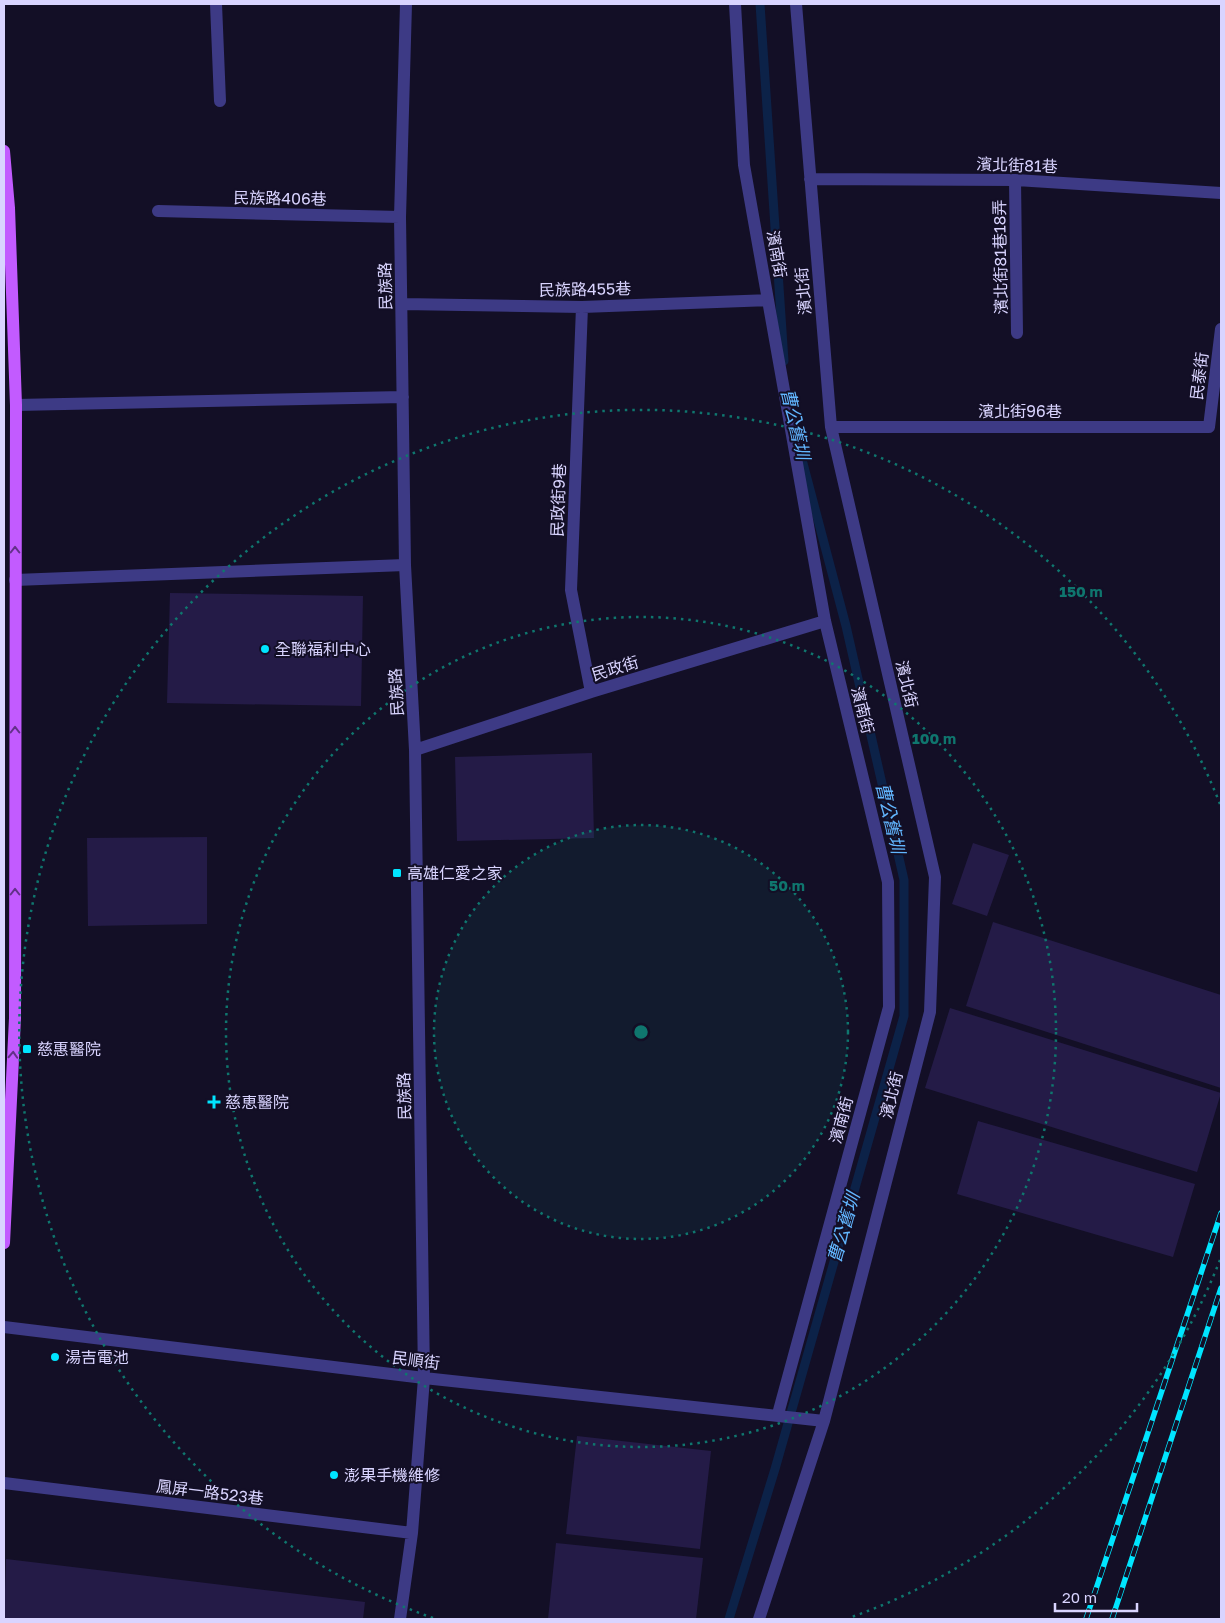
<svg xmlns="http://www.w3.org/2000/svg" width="1225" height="1623" viewBox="0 0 1225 1623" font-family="'Golos Text','Noto Sans TC',sans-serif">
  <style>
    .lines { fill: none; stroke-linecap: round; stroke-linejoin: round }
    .stream { stroke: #0c2248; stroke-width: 9 }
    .building { fill: #241b47 }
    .minor { stroke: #3d3a85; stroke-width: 12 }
    .major { stroke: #c25bff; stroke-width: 12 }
    .rail-casing { stroke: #00e5ff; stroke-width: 5.5 }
    .rail { stroke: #130f26; stroke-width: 4; stroke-dasharray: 11; stroke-linecap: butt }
    .oneway { stroke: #623188 }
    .ring { fill: none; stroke: #0f766e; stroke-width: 2.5; stroke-dasharray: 2.5 5 }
    .poi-dot { fill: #00e5ff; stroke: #130f26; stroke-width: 2 }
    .labels { text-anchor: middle; stroke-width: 4; stroke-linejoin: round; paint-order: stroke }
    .street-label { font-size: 16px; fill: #d9d4ff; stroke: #130f26 }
    .poi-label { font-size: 16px; fill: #d9d4ff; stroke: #130f26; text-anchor: start }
    .water-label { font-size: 18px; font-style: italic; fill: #62b6ff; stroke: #130f26 }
    .centre { fill: #0f766e; stroke: #130f26; stroke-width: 2.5 }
    .ring-label { font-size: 15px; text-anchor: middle; font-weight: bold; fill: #0f766e; stroke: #130f26; stroke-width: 4; stroke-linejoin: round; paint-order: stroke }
  </style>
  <rect width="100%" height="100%" fill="#130f26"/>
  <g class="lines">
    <path class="stream" d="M 760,4 L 784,361
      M 729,1619 L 775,1469 L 904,1016 L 904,880 L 846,626 L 800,452"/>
  </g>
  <path class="building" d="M 170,593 L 363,596 L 361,706 L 167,703 Z
    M 592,753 L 594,838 L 457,841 L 455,757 Z
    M 207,837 L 207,924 L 88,926 L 87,838 Z
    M 973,843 L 1009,855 L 987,916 L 952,904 Z
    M 993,922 L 1221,995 L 1221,1088 L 966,1006 Z
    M 950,1008 L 1221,1093 L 1197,1172 L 925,1088 Z
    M 978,1121 L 1195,1184 L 1173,1257 L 957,1194 Z
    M 577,1436 L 711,1451 L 700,1549 L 566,1534 Z
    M 556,1543 L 703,1558 L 696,1619 L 548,1619 Z
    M 6,1559 L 365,1602 L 363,1619 L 4,1619 Z"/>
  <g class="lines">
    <path class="minor" d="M 216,4 L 220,101
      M 735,4 L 744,165 L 825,621 L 888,882 L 889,1007 L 778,1414
      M 810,179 L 1015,180 L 1221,193
      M 1015,180 L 1017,333
      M 158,211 L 400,217
      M 402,304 L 582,307 L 768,300
      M 582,307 L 571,590 L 591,692
      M 16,405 L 403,397
      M 831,427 L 1209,427 L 1221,329
      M 15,580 L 405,565
      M 415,750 L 591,692 L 825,621
      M 4,1327 L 424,1378 L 824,1421
      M 4,1483 L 412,1533
      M 400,1619 L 412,1533 L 424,1378 L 415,750 L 405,565 L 400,217 L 406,4
      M 759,1619 L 824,1421 L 930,1012 L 935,877 L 831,427 L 796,4"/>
    <path class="major" d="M 4,151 L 9,208 L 16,405 L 15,1018 L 4,1243"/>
    <defs>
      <path id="rail" d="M 1086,1619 L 1221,1213
        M 1112,1619 L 1221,1288"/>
    </defs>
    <use href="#rail" class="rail-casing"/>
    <use href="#rail" class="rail"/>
  </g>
  <defs><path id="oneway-chevron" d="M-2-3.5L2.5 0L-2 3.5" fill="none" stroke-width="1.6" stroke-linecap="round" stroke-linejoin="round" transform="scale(1.25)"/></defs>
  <g class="oneway">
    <use href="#oneway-chevron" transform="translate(15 550) rotate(-90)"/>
    <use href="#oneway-chevron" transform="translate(15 730) rotate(-90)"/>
    <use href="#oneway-chevron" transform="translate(15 892) rotate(-90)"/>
    <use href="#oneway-chevron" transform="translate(13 1055) rotate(-87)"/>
  </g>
  <circle cx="641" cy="1032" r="207" fill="#0f766e" fill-opacity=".12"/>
  <g class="ring">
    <circle cx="641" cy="1032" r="207"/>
    <circle cx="641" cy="1032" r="415"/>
    <path d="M1220 1260A622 622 0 0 1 849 1618M433 1618A622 622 0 1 1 1220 804"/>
  </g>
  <g class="poi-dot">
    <circle cx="265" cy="649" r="5"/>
    <rect x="392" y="868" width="10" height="10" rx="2.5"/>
    <rect x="22" y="1044" width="10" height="10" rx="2.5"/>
    <path d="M211.5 1094.5h5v5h5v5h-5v5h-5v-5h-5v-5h5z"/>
    <circle cx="55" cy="1357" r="5"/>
    <circle cx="334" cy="1475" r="5"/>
  </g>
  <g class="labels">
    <g class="street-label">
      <text transform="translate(1017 165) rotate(2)" y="6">濱北街81巷</text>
      <text transform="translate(280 198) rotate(1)" y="6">民族路406巷</text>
      <text transform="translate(777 254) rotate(80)" y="6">濱南街</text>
      <text transform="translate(1000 257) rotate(-91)" y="6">濱北街81巷18弄</text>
      <text transform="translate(385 286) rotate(-91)" y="6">民族路</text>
      <text transform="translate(585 289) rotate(-1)" y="6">民族路455巷</text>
      <text transform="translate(803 291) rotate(-95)" y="6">濱北街</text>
      <text transform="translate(1199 376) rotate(-83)" y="6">民泰街</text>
      <text x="1020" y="417">濱北街96巷</text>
      <text transform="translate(558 500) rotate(-88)" y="6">民政街9巷</text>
      <text transform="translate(615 668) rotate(-17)" y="6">民政街</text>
      <text transform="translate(907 684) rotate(77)" y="6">濱北街</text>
      <text transform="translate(396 692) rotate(-93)" y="6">民族路</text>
      <text transform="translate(863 710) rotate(76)" y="6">濱南街</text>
      <text transform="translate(891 1095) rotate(-76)" y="6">濱北街</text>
      <text transform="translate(404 1096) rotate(-91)" y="6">民族路</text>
      <text transform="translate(841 1120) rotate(-75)" y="6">濱南街</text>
      <text transform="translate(416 1360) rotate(7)" y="6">民順街</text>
      <text transform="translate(210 1492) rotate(7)" y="6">鳳屏一路523巷</text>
    </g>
    <g class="poi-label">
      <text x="275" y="655">全聯福利中心</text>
      <text x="407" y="879">高雄仁愛之家</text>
      <text x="37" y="1055">慈惠醫院</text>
      <text x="225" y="1108">慈恵醫院</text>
      <text x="65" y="1363">湯吉電池</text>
      <text x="344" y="1481">澎果手機維修</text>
    </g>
    <g class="water-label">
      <text transform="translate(795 424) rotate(77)" y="6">曹公舊圳</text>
      <text transform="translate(890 818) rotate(77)" y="6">曹公舊圳</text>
      <text transform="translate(844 1228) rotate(-74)" y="6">曹公舊圳</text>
    </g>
  </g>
  <circle cx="641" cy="1032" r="8" class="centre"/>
  <g class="ring-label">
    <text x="1081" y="597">150 m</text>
    <text x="934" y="744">100 m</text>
    <text x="787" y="891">50 m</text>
  </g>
  <rect width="1225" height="1623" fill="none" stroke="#d9d4ff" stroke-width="10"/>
  <path d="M1055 1603v8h82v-8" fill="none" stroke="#d9d4ff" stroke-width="2.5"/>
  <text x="1062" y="1603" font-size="15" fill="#d9d4ff" stroke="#130f26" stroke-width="4" paint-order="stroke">20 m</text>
</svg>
